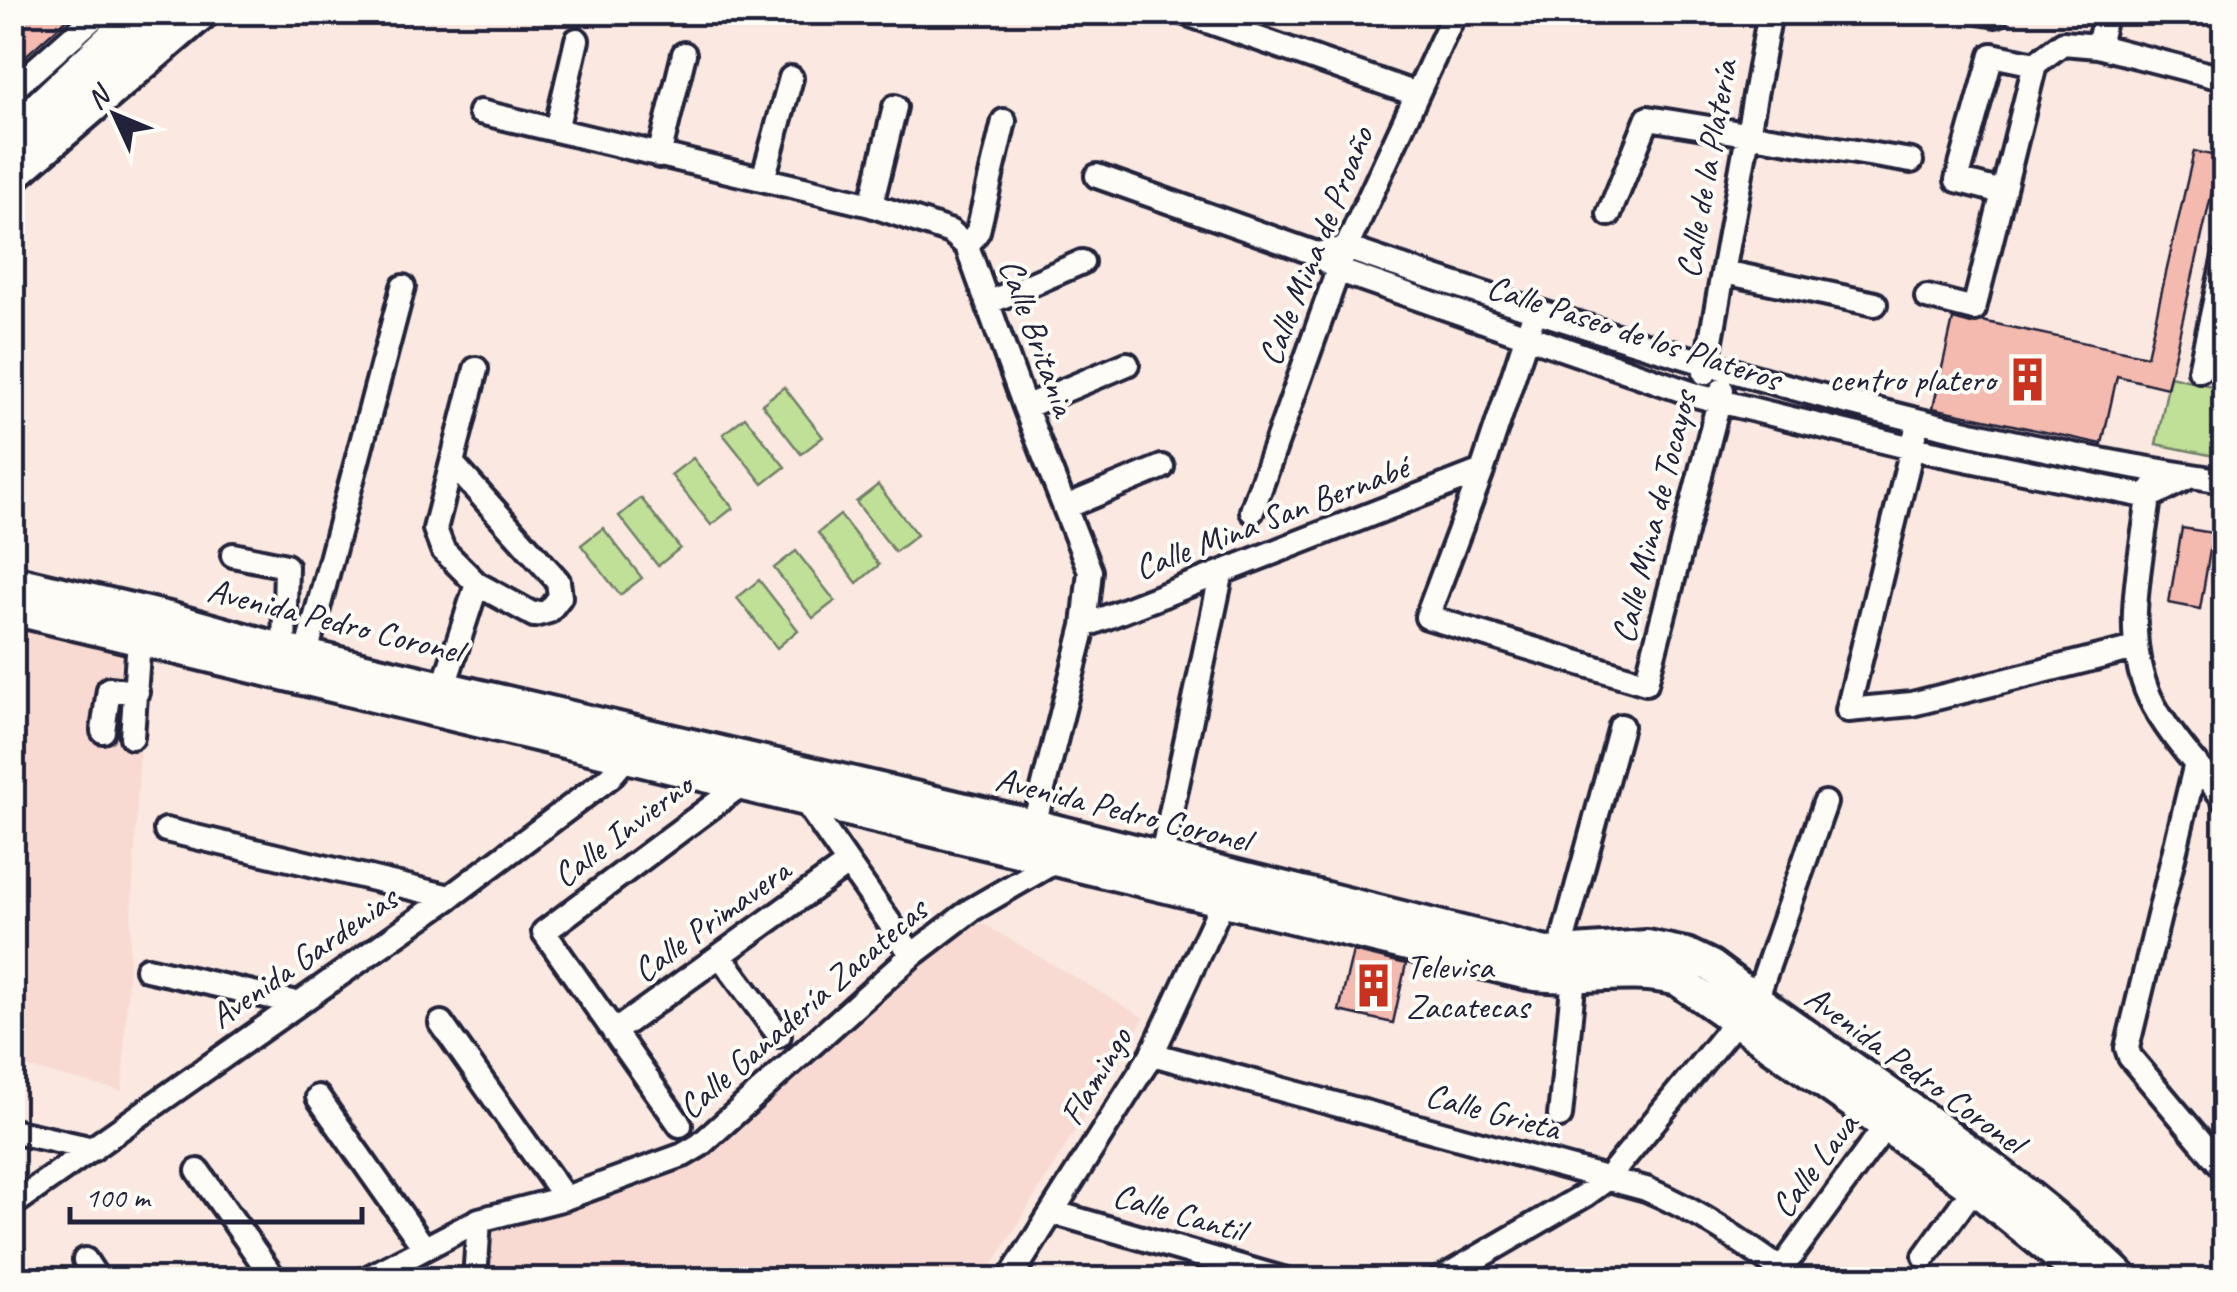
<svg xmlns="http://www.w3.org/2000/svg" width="2237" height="1292" viewBox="0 0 2237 1292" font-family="Caveat,sans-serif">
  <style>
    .built { fill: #f8dad2 }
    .green { fill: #c0df97; stroke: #718069; stroke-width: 2.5 }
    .building { fill: #f4baaf; stroke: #22223b; stroke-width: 2.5 }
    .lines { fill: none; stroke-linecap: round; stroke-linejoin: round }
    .minor-casing { stroke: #22223b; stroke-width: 30 }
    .major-casing { stroke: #22223b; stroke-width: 38 }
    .path { stroke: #22223b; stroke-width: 4; stroke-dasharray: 2.5 8; stroke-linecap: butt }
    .minor { stroke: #fdfcf7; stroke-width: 22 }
    .major { stroke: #fdfcf7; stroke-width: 30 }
    .labels { text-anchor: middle; stroke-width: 8; stroke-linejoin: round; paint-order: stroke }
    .street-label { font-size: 35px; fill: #22223b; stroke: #fdfcf7 }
    .poi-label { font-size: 35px; fill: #22223b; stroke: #fdfcf7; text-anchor: end }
  </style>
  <rect width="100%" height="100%" fill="#fae8e1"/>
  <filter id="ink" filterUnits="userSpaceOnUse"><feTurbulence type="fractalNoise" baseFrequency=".01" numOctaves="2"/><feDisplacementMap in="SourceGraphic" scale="20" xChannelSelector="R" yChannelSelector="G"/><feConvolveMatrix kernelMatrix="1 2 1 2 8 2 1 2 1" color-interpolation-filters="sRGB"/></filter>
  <g filter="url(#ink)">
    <path class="built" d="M 13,623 L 145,652 L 122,1091 L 13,1064 Z
      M 982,923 L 1144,1018 L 984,1279 L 488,1279 L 492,1225 L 686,1169 L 956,931 Z"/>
    <path class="green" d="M 2170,376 L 2224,389 L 2224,458 L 2156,444 Z
      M 784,387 L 823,437 L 801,454 L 762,404 Z
      M 745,417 L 785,467 L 763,484 L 723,434 Z
      M 693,458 L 733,508 L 711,525 L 671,475 Z
      M 878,485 L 917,535 L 895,552 L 856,502 Z
      M 641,498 L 680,548 L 658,566 L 619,516 Z
      M 840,515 L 879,565 L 857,583 L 818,533 Z
      M 603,528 L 642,578 L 620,595 L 581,545 Z
      M 796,551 L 835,601 L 813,618 L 774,568 Z
      M 759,580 L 798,630 L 777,648 L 737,598 Z"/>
    <path class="building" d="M 12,12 L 75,12 L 12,68 Z
      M 2194,151 L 2220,157 L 2167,388 L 2117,376 L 2102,444 L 1933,408 L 1953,319 L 1971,324 L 1982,321 L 2147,356 Z
      M 2182,528 L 2213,533 L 2200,609 L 2169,603 Z
      M 1353,951 L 1406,964 L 1393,1023 L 1339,1011 Z"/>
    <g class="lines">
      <defs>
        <path id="minor" d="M 1182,12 L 1416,94
          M 1979,12 L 1996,15
          M 2106,12 L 2098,46 L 2222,78 L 2224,81
          M 12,90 L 100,12
          M 480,112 L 871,205 L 951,232 L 967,246 L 1025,407 L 1090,571 L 1084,626 L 1034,825
          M 556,130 L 577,40
          M 659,156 L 684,54
          M 1097,176 L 1317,254 L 1337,270 L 1699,396 L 1763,412 L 1912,448 L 2149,497 L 2191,476
          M 763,179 L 791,78
          M 12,182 L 210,12
          M 2002,192 L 1957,180 L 1992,55 L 2035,64
          M 871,205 L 895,107
          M 1609,214 L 1648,118 L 1911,161
          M 967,246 L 978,231 L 1004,121
          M 1317,254 L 1346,248 C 1632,345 1925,437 2224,481
          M 1724,272 L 1875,304
          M 1927,297 L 1974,309 L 2035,64 L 2063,43 L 2098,46
          M 988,303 L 1082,262
          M 1531,323 L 1482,471 L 1427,617 L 1646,683 L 1722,390
          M 2200,370 L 2224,261
          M 1705,373 L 1770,12
          M 1025,407 L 1127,364
          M 1915,436 L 1848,710 L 1912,704 L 2135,648
          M 452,463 L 558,581 L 560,597 L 549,611 L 534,615 L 477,584 L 443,550 L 435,529 L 476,369
          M 2154,485 L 2149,497 C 2141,563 2121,635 2150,698 C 2166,732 2201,769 2224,799
          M 1066,507 L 1162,467
          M 1252,511 L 1346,248 L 1455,12
          M 233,555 L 286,566 L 284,650 L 280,665
          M 1084,626 L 1482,471
          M 302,669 L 403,287
          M 444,686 L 477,584
          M 103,731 L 109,689 L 137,692
          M 132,737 L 139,640
          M 2196,763 L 2127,1048 L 2130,1057 L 2224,1169
          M 803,792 L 804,800 L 912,955
          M 166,830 L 450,897
          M 1162,856 L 1221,576
          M 721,957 L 779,1035
          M 1556,965 L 1621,726
          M 147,969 L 297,1003
          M 1756,1000 L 1825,803
          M 441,1023 L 565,1198
          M 614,1032 L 847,864
          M 1152,1054 L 1646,1189 C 1701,1212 1747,1245 1795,1280
          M 318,1097 L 423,1246
          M 1560,1116 L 1574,977
          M 680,1125 L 544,932 L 742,784
          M 12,1131 L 93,1149
          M 198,1171 L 275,1280
          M 12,1205 L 450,897 L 610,777 L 626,758
          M 1052,1212 L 1286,1280
          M 1925,1256 L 1974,1188
          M 85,1260 L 98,1280
          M 364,1280 L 479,1220 L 565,1198 L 683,1155 L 700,1145 L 912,955 L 971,910 L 1056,861
          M 475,1280 L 479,1220
          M 1009,1280 L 1152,1054 L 1224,899
          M 1439,1280 L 1585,1195 L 1607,1179 L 1737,1020
          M 1773,1280 L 1895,1113"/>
        <path id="major" d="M 12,132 L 139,12
          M 12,159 L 175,12
          M 12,581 L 169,618 L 284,650 L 1034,825 L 1546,953 L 1647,946 L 1686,954 L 1711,966 C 1848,1070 2000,1159 2124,1280
          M 12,609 L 1528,974 C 1580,982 1626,967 1678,980 L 1974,1188 L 2088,1280"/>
      </defs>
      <use href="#minor" class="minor-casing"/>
      <use href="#major" class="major-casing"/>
      <path class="path" d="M 2186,12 L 2224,26
        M 2219,501 L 2224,512
        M 2224,557 L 2219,578 L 2224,584"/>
      <use href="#minor" class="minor"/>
      <use href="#major" class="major"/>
    </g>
  </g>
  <defs>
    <symbol id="building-bare" viewBox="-9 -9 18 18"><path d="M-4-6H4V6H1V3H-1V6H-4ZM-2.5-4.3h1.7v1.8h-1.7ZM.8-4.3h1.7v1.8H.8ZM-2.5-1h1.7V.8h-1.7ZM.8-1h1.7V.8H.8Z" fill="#c8321e" stroke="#fdfcf7" stroke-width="2.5" paint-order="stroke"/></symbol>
  </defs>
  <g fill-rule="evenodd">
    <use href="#building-bare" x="1996" y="348" width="63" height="63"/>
    <use href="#building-bare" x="1342" y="954" width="63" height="63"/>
  </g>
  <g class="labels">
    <g class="street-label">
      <text transform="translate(1706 169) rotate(-80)" y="12">Calle de la Platería</text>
      <text transform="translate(1315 246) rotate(-68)" y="12">Calle Mina de Proaño</text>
      <text transform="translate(1634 332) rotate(18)" y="12">Calle Paseo de los Plateros</text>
      <text transform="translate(1038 337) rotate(70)" y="12">Calle Britania</text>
      <text transform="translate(1271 517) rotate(-21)" y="12">Calle Mina San Bernabé</text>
      <text transform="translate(1653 517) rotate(-76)" y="12">Calle Mina de Tocayos</text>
      <text transform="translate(335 620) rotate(14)" y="12">Avenida Pedro Coronel</text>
      <text transform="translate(1123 809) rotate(14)" y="12">Avenida Pedro Coronel</text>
      <text transform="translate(622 830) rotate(-37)" y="12">Calle Invierno</text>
      <text transform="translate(711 920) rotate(-36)" y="12">Calle Primavera</text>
      <text transform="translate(303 957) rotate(-35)" y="12">Avenida Gardenias</text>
      <text transform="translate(802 1008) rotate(-41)" y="12">Calle Ganadería Zacatecas</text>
      <text transform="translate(1915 1069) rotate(36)" y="12">Avenida Pedro Coronel</text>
      <text transform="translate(1095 1076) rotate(-59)" y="12">Flamingo</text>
      <text transform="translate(1493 1111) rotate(15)" y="12">Calle Grieta</text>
      <text transform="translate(1814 1165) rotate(-53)" y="12">Calle Lava</text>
      <text transform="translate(1179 1212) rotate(16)" y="12">Calle Cantil</text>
    </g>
    <g class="poi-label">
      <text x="1995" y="391">centro platero</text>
      <text x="1406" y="978" text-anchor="start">Televisa<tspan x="1406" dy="40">Zacatecas</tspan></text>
    </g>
  </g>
  <rect width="2237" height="1292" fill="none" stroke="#fdfcf7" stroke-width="50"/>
  <rect x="25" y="25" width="2187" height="1242" fill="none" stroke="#22223b" stroke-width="4" filter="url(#ink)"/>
  <g transform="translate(115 115) rotate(314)" stroke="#fdfcf7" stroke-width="8" paint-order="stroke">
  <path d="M0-8L18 38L0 25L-18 38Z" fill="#22223b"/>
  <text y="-15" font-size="28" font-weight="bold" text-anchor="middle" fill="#22223b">N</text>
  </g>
  <path d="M70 1207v15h292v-15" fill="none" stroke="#22223b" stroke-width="5"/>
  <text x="85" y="1207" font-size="30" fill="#22223b" stroke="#fdfcf7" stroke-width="8" paint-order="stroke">100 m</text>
</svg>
